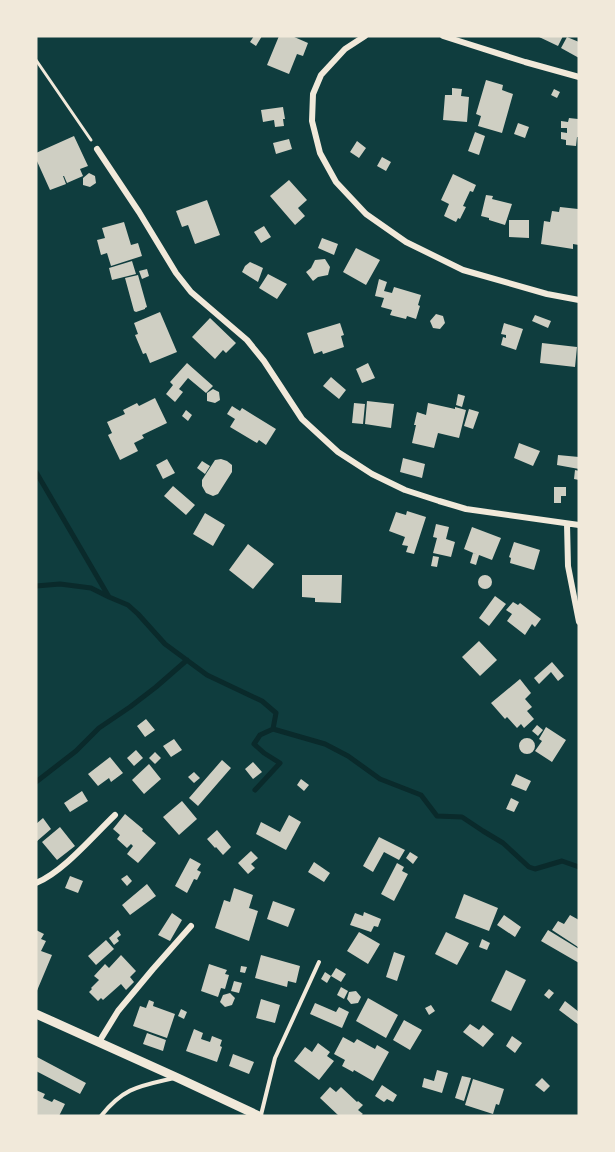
<svg xmlns="http://www.w3.org/2000/svg" width="615" height="1152" viewBox="0 0 615 1152" font-family="'IBM Plex Serif',serif">
  <style>
    .lines { fill: none; stroke-linecap: round; stroke-linejoin: round }
    .stream { stroke: #0a2a2b; stroke-width: 5 }
    .building { fill: #cfcfc3 }
    .path { stroke: #f1e9da; stroke-width: 3 }
    .service { stroke: #f1e9da; stroke-width: 4 }
    .minor { stroke: #f1e9da; stroke-width: 6 }
    .tertiary { stroke: #f1e9da; stroke-width: 9 }
  </style>
  <rect width="100%" height="100%" fill="#0f3d3e"/>
  <g class="lines">
    <path class="stream" d="M 36,472 L 109,597 L 128,605 L 138,614 L 165,644 L 207,675 L 262,701 L 276,713 L 273,729 L 325,744 L 348,756 L 380,779 L 421,795 L 437,816 L 462,817 L 483,831 L 503,843 L 529,867 L 535,869 L 562,861 L 579,867
      M 36,586 L 60,584 L 91,588 L 109,597
      M 36,782 L 76,751 L 99,728 L 130,707 L 156,687 L 187,660
      M 255,790 L 280,763 L 264,753 L 254,744 L 260,735 L 273,729"/>
  </g>
  <path class="building" d="M 254,36 L 262,36 L 256,46 L 250,42 Z
    M 279,36 L 292,36 L 308,43 L 303,56 L 297,54 L 289,74 L 267,65 Z
    M 537,36 L 563,36 L 558,46 Z
    M 567,37 L 579,42 L 579,58 L 561,48 Z
    M 486,80 L 503,85 L 502,90 L 513,94 L 502,133 L 478,126 L 481,116 L 476,114 Z
    M 452,88 L 462,89 L 461,96 L 469,97 L 467,122 L 443,120 L 445,95 L 452,95 Z
    M 554,89 L 560,92 L 557,98 L 551,95 Z
    M 283,107 L 285,119 L 283,119 L 284,126 L 275,127 L 274,120 L 263,122 L 261,110 Z
    M 569,118 L 578,119 L 579,137 L 577,137 L 576,146 L 566,145 L 566,140 L 561,139 L 561,132 L 567,133 L 567,128 L 561,128 L 561,121 L 568,122 Z
    M 518,123 L 529,127 L 525,138 L 514,134 Z
    M 475,132 L 485,136 L 479,155 L 468,151 Z
    M 74,136 L 88,166 L 80,169 L 83,176 L 67,183 L 64,176 L 63,176 L 66,184 L 50,190 L 36,159 L 36,153 Z
    M 289,139 L 292,149 L 276,154 L 273,143 Z
    M 357,141 L 366,148 L 359,158 L 350,152 Z
    M 382,157 L 391,162 L 386,171 L 377,166 Z
    M 89,173 L 95,176 L 96,183 L 90,187 L 83,185 L 83,178 Z
    M 453,174 L 476,185 L 473,192 L 470,191 L 463,206 L 466,207 L 460,219 L 458,218 L 456,222 L 444,216 L 449,204 L 441,200 Z
    M 289,180 L 307,200 L 298,208 L 305,216 L 295,225 L 270,196 Z
    M 486,195 L 493,196 L 492,199 L 512,204 L 505,225 L 489,220 L 489,218 L 481,216 Z
    M 207,200 L 220,235 L 195,244 L 188,225 L 182,227 L 176,211 Z
    M 560,207 L 578,209 L 579,245 L 573,244 L 573,249 L 541,244 L 544,221 L 550,222 L 552,211 L 559,212 Z
    M 509,220 L 529,220 L 529,238 L 509,237 Z
    M 124,222 L 131,245 L 138,243 L 142,256 L 111,266 L 107,253 L 101,255 L 97,240 L 105,238 L 102,228 Z
    M 264,226 L 271,237 L 261,243 L 254,232 Z
    M 322,238 L 338,244 L 334,255 L 318,248 Z
    M 356,248 L 380,260 L 366,285 L 343,272 Z
    M 325,259 L 330,267 L 328,275 L 318,277 L 313,281 L 306,272 L 311,268 L 315,260 Z
    M 132,261 L 136,274 L 112,280 L 109,268 Z
    M 250,262 L 263,268 L 258,282 L 242,272 L 245,266 Z
    M 147,269 L 149,276 L 142,279 L 139,271 Z
    M 268,274 L 287,284 L 277,299 L 259,288 Z
    M 138,275 L 147,307 L 145,308 L 145,309 L 136,312 L 134,311 L 125,278 Z
    M 379,279 L 387,282 L 384,291 L 392,293 L 394,287 L 421,295 L 418,305 L 420,306 L 416,319 L 407,316 L 406,319 L 390,315 L 392,310 L 381,307 L 384,298 L 375,296 Z
    M 160,312 L 177,352 L 150,363 L 146,353 L 143,354 L 135,335 L 138,334 L 134,323 Z
    M 436,314 L 443,316 L 445,323 L 440,329 L 433,328 L 430,321 Z
    M 535,315 L 551,321 L 548,328 L 532,321 Z
    M 210,318 L 236,343 L 226,353 L 223,350 L 215,359 L 192,337 Z
    M 340,323 L 344,335 L 341,336 L 344,347 L 323,354 L 322,351 L 314,354 L 307,333 Z
    M 504,323 L 523,329 L 516,350 L 501,345 L 503,337 L 506,338 L 506,335 L 501,334 Z
    M 542,343 L 577,347 L 575,367 L 540,363 Z
    M 187,363 L 213,386 L 206,393 L 188,378 L 179,389 L 183,392 L 175,402 L 166,394 L 173,385 L 170,382 Z
    M 368,363 L 375,378 L 362,383 L 356,369 Z
    M 331,377 L 346,390 L 339,399 L 323,386 Z
    M 213,389 L 219,392 L 220,400 L 215,403 L 207,401 L 207,393 Z
    M 458,394 L 465,396 L 462,407 L 456,405 Z
    M 155,398 L 167,423 L 142,435 L 144,438 L 134,443 L 138,451 L 120,460 L 108,435 L 112,433 L 107,422 L 125,414 L 123,410 L 137,403 L 139,406 Z
    M 367,401 L 394,404 L 391,428 L 365,424 Z
    M 354,403 L 365,404 L 363,424 L 352,423 Z
    M 428,403 L 455,409 L 455,407 L 466,410 L 459,438 L 438,433 L 434,448 L 412,443 L 416,425 L 414,425 L 417,412 L 426,415 Z
    M 232,406 L 240,411 L 242,408 L 276,429 L 266,445 L 259,440 L 257,443 L 230,427 L 235,419 L 227,414 Z
    M 469,409 L 479,412 L 473,429 L 464,426 Z
    M 186,410 L 192,415 L 188,421 L 182,416 Z
    M 519,443 L 540,451 L 533,466 L 514,458 Z
    M 558,455 L 579,457 L 579,469 L 557,465 Z
    M 403,458 L 425,464 L 422,478 L 400,472 Z
    M 167,459 L 175,473 L 163,479 L 156,465 Z
    M 221,459 L 227,461 L 232,465 L 232,472 L 218,494 L 213,496 L 206,493 L 202,486 L 202,480 L 215,460 Z
    M 202,461 L 210,466 L 205,474 L 197,468 Z
    M 575,470 L 579,471 L 579,480 L 574,479 Z
    M 173,486 L 195,505 L 186,515 L 164,496 Z
    M 554,487 L 566,487 L 566,496 L 561,496 L 561,503 L 554,503 Z
    M 407,511 L 426,517 L 414,554 L 406,552 L 408,546 L 402,545 L 405,537 L 389,531 L 396,512 L 406,515 Z
    M 205,513 L 225,525 L 213,546 L 193,534 Z
    M 436,524 L 449,527 L 446,539 L 455,542 L 451,557 L 433,553 L 437,538 L 433,537 Z
    M 472,527 L 501,538 L 492,560 L 479,555 L 476,565 L 470,563 L 473,553 L 478,555 L 464,549 Z
    M 514,542 L 540,550 L 534,570 L 510,563 L 511,558 L 509,557 Z
    M 248,544 L 274,564 L 253,589 L 229,570 Z
    M 433,556 L 439,557 L 437,567 L 431,566 Z
    M478 582a7 7 0 1 1 14 0a7 7 0 1 1-14 0Z
    M 302,575 L 342,575 L 341,603 L 315,602 L 315,598 L 302,597 Z
    M 495,596 L 506,604 L 489,626 L 479,618 Z
    M 513,602 L 518,605 L 520,603 L 541,619 L 535,627 L 532,624 L 525,635 L 507,621 L 512,614 L 506,610 Z
    M 479,641 L 497,660 L 480,676 L 462,657 Z
    M 552,662 L 564,676 L 558,681 L 551,672 L 539,684 L 534,678 Z
    M 520,679 L 531,693 L 525,699 L 532,707 L 527,711 L 534,719 L 524,728 L 521,724 L 517,728 L 507,717 L 505,719 L 491,703 Z
    M 146,719 L 155,730 L 145,737 L 137,726 Z
    M 537,725 L 543,730 L 538,736 L 532,731 Z
    M 546,727 L 566,740 L 552,762 L 535,751 L 542,741 L 539,739 Z
    M519 746a8 8 0 1 1 16 0a8 8 0 1 1-16 0Z
    M 174,739 L 182,750 L 171,757 L 163,746 Z
    M 136,750 L 143,758 L 134,766 L 127,758 Z
    M 155,752 L 161,758 L 155,764 L 149,758 Z
    M 110,757 L 123,773 L 111,782 L 109,778 L 98,786 L 88,774 Z
    M 222,760 L 231,768 L 198,806 L 189,798 Z
    M 253,762 L 262,772 L 253,779 L 245,769 Z
    M 149,764 L 161,779 L 144,794 L 132,780 Z
    M 194,772 L 200,778 L 194,783 L 188,777 Z
    M 516,774 L 531,781 L 526,791 L 511,785 Z
    M 301,779 L 309,785 L 304,791 L 297,785 Z
    M 82,791 L 88,801 L 70,812 L 64,803 Z
    M 511,798 L 519,802 L 514,812 L 506,809 Z
    M 182,801 L 197,819 L 179,835 L 163,817 Z
    M 125,814 L 143,829 L 142,831 L 156,843 L 138,863 L 127,854 L 133,846 L 131,844 L 127,848 L 117,839 L 120,835 L 113,829 Z
    M 289,815 L 301,822 L 286,850 L 256,834 L 261,822 L 280,832 Z
    M 43,818 L 51,829 L 36,842 L 36,824 Z
    M 60,827 L 75,846 L 57,860 L 42,842 Z
    M 217,830 L 231,847 L 223,855 L 216,847 L 215,848 L 207,839 Z
    M 379,837 L 405,850 L 399,860 L 384,852 L 373,872 L 363,866 Z
    M 251,851 L 258,858 L 251,864 L 255,868 L 248,874 L 238,863 Z
    M 410,852 L 418,857 L 413,864 L 406,858 Z
    M 190,858 L 201,864 L 197,870 L 201,872 L 197,880 L 194,879 L 187,893 L 175,886 Z
    M 314,862 L 330,873 L 324,882 L 308,872 Z
    M 397,863 L 404,867 L 402,871 L 408,874 L 394,901 L 381,894 Z
    M 127,875 L 132,881 L 127,886 L 121,879 Z
    M 70,876 L 83,881 L 78,893 L 65,888 Z
    M 147,884 L 156,896 L 130,915 L 122,905 Z
    M 234,888 L 253,895 L 249,908 L 258,911 L 249,941 L 215,928 L 224,900 L 230,902 Z
    M 464,894 L 498,908 L 489,931 L 455,918 Z
    M 273,901 L 295,909 L 288,927 L 267,919 Z
    M 364,912 L 381,919 L 378,927 L 374,926 L 371,932 L 350,925 L 355,913 L 363,916 Z
    M 172,913 L 182,920 L 170,941 L 158,935 Z
    M 504,915 L 521,927 L 515,937 L 497,925 Z
    M 570,915 L 579,920 L 578,947 L 552,930 L 558,921 L 564,924 Z
    M 36,930 L 44,934 L 41,939 L 46,941 L 41,951 L 52,955 L 36,993 Z
    M 118,930 L 121,935 L 117,938 L 119,941 L 114,945 L 109,938 Z
    M 548,930 L 579,949 L 579,963 L 541,941 Z
    M 359,932 L 380,944 L 368,964 L 347,951 Z
    M 446,932 L 469,943 L 457,965 L 435,954 Z
    M 482,939 L 490,943 L 487,950 L 479,947 Z
    M 106,940 L 114,949 L 96,965 L 88,956 Z
    M 394,952 L 405,956 L 397,981 L 386,977 Z
    M 121,955 L 136,971 L 130,977 L 134,982 L 126,990 L 121,984 L 103,1000 L 101,998 L 98,1001 L 89,992 L 92,989 L 91,988 L 99,980 L 94,976 L 105,964 L 109,968 Z
    M 261,955 L 300,966 L 296,983 L 288,981 L 287,987 L 255,978 Z
    M 209,964 L 227,970 L 225,974 L 229,975 L 225,989 L 221,988 L 218,997 L 201,991 Z
    M 241,966 L 247,967 L 245,973 L 240,972 Z
    M 336,968 L 346,974 L 341,982 L 331,976 Z
    M 506,970 L 526,980 L 511,1011 L 491,1001 Z
    M 325,972 L 331,976 L 327,983 L 321,979 Z
    M 234,981 L 242,983 L 239,993 L 231,991 Z
    M 341,987 L 348,991 L 344,999 L 337,995 Z
    M 549,989 L 554,993 L 549,999 L 544,995 Z
    M 356,991 L 361,997 L 358,1003 L 351,1004 L 347,999 L 349,992 Z
    M 230,993 L 235,998 L 232,1005 L 225,1007 L 220,1002 L 223,995 Z
    M 368,998 L 398,1015 L 386,1038 L 356,1021 Z
    M 261,999 L 280,1005 L 275,1023 L 256,1018 Z
    M 149,1000 L 154,1002 L 153,1006 L 175,1014 L 167,1038 L 133,1026 L 140,1006 L 146,1008 Z
    M 565,1001 L 579,1012 L 579,1025 L 559,1010 Z
    M 315,1003 L 336,1012 L 339,1007 L 349,1012 L 342,1028 L 310,1014 Z
    M 431,1005 L 435,1011 L 429,1015 L 425,1008 Z
    M 181,1009 L 187,1012 L 184,1019 L 178,1016 Z
    M 404,1020 L 422,1030 L 410,1050 L 393,1040 Z
    M 470,1024 L 479,1030 L 483,1025 L 494,1034 L 483,1047 L 463,1032 Z
    M 194,1029 L 203,1033 L 201,1039 L 210,1042 L 212,1036 L 222,1040 L 220,1046 L 222,1047 L 217,1062 L 186,1051 Z
    M 147,1033 L 166,1040 L 163,1051 L 143,1044 Z
    M 512,1036 L 522,1043 L 515,1053 L 506,1046 Z
    M 343,1037 L 354,1043 L 357,1039 L 375,1049 L 377,1045 L 389,1052 L 373,1081 L 354,1070 L 353,1072 L 342,1066 L 345,1060 L 334,1054 Z
    M 318,1043 L 330,1052 L 327,1056 L 334,1061 L 319,1080 L 294,1061 L 305,1047 L 312,1052 Z
    M 233,1054 L 254,1062 L 249,1074 L 229,1066 Z
    M 37,1057 L 86,1083 L 80,1094 L 36,1071 Z
    M 437,1070 L 448,1073 L 442,1093 L 422,1087 L 424,1078 L 434,1081 Z
    M 462,1076 L 471,1078 L 464,1101 L 455,1098 Z
    M 542,1078 L 550,1086 L 544,1092 L 535,1085 Z
    M 473,1079 L 504,1089 L 499,1105 L 496,1104 L 493,1114 L 465,1105 Z
    M 382,1085 L 397,1095 L 393,1102 L 387,1099 L 384,1102 L 375,1096 Z
    M 330,1087 L 336,1092 L 341,1087 L 357,1102 L 358,1101 L 363,1105 L 358,1110 L 363,1114 L 360,1116 L 339,1116 L 320,1098 Z
    M 36,1090 L 45,1094 L 43,1098 L 52,1102 L 54,1099 L 65,1104 L 59,1116 L 36,1116 Z"/>
  <g class="lines">
    <path class="path" d="M 36,60 L 91,140"/>
    <path class="service" d="M 261,1115 L 275,1058 L 319,962
      M 101,1116 C 124,1087 140,1086 174,1078"/>
    <path class="minor" d="M 365,36 L 345,49 L 321,75 L 313,94 L 312,121 L 320,153 L 336,182 L 366,214 L 406,242 L 463,270 L 547,294 L 579,300
      M 443,36 L 525,62 L 579,77
      M 97,149 L 139,212 L 176,273 L 191,292 L 247,340 L 264,361 L 302,419 L 338,452 L 372,474 L 405,490 L 439,501 L 466,509 L 579,525
      M 567,524 L 568,566 L 579,622
      M 36,883 C 63,872 93,836 115,815
      M 99,1042 L 118,1011 L 153,969 L 191,926"/>
    <path class="tertiary" d="M 36,1014 L 178,1078 L 259,1116"/>
  </g>
  <rect width="615" height="1152" fill="none" stroke="#f1e9da" stroke-width="75"/>
</svg>
